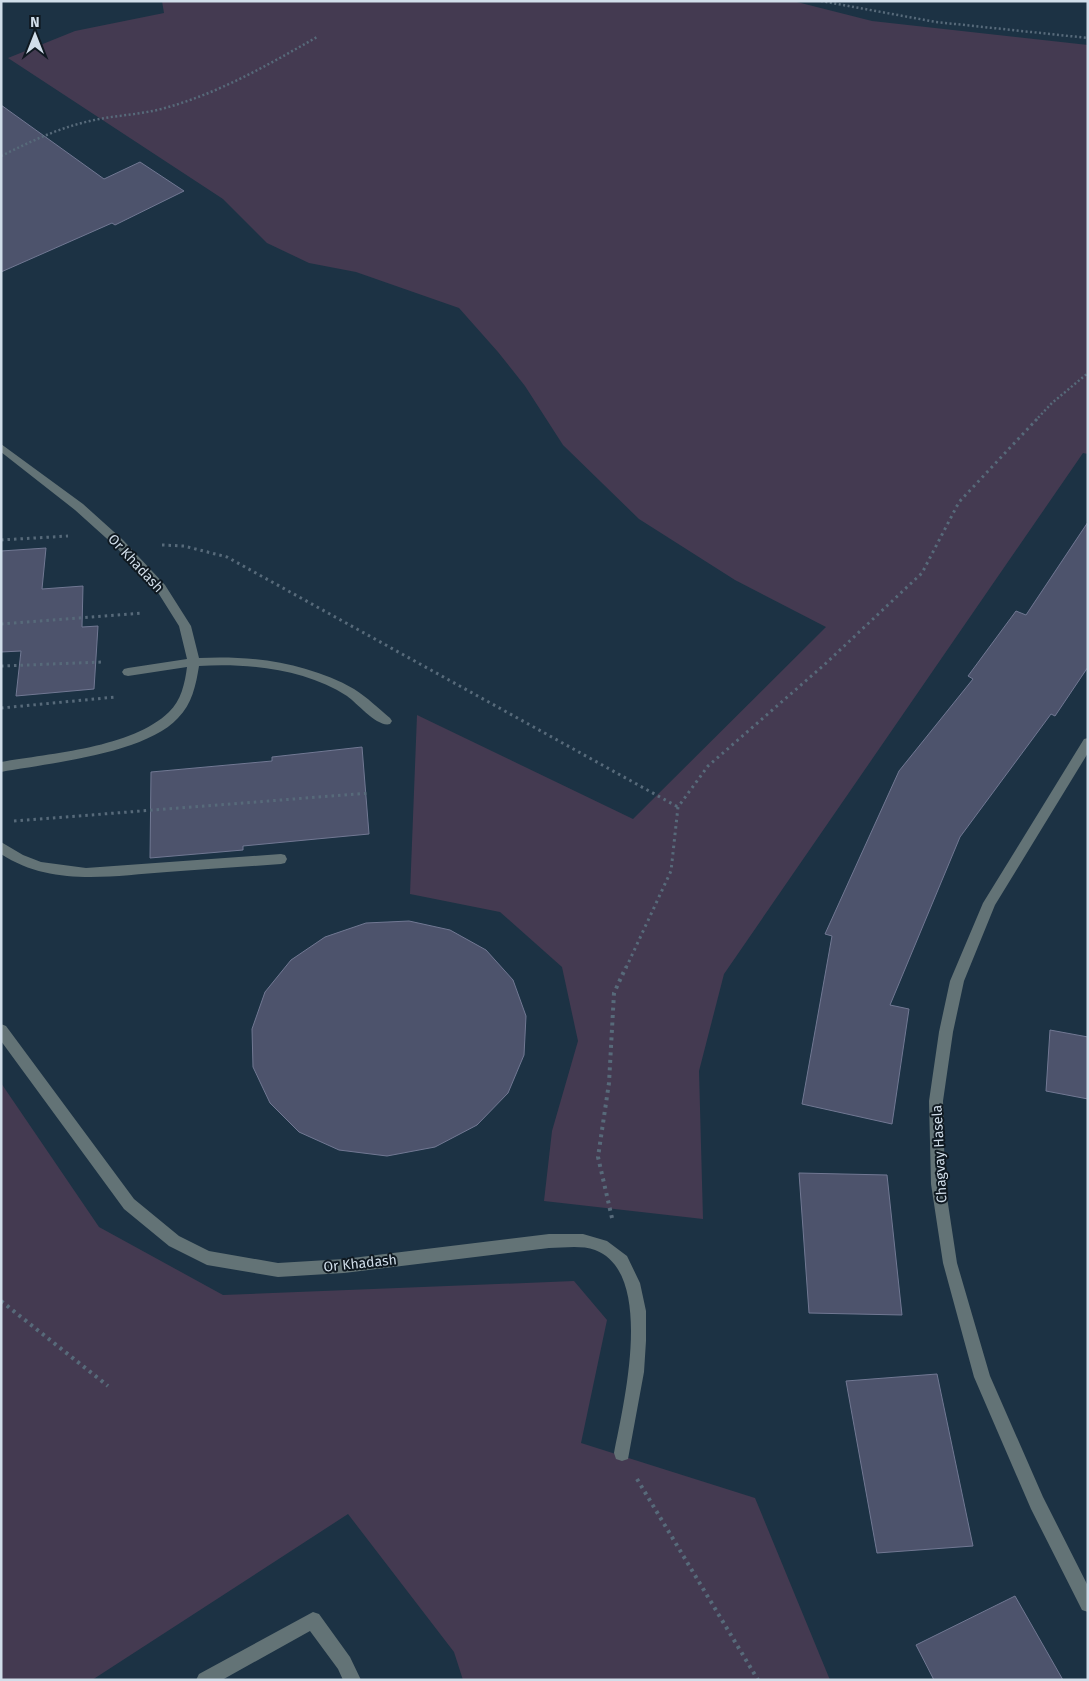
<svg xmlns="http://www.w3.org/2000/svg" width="1089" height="1681" viewBox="0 0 1089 1681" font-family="'Fira Sans',sans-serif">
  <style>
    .green { fill: #443a51 }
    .building { fill: #4d536c; stroke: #717893 }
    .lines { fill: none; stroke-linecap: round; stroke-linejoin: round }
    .path-far2 { stroke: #576a7a; stroke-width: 2.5; stroke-dasharray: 2 2.5; stroke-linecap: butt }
    .path-far1 { stroke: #576a7a; stroke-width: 3; stroke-dasharray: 2.5 4; stroke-linecap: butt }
    .path { stroke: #576a7a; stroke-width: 4; stroke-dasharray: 3 4.5; stroke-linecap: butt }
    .minor { fill: #637376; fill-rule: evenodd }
    .labels { text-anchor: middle; stroke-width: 4; stroke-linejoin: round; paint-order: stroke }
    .street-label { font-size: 14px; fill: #d1deea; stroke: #0f1921 }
  </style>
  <rect width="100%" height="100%" fill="#1c3244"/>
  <path class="green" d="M 162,1 L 793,1 L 872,21 L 1088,45 L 1088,454 L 1083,453 L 724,974 L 699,1071 L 703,1219 L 544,1201 L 552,1131 L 578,1041 L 562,967 L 500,912 L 410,894 L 417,715 L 633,819 L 826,627 L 735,580 L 639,519 L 563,445 L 525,386 L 498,352 L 459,308 L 356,272 L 309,263 L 267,243 L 223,199 L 8,58 L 75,31 L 164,13 Z
    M 1,1083 L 99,1227 L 223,1295 L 574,1281 L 607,1320 L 581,1443 L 755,1498 L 830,1680 L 463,1680 L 454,1652 L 348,1514 L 92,1680 L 1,1680 Z"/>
  <path class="building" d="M 1,105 L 104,179 L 140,162 L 184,191 L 115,225 L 112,223 L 1,272 Z
    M 1088,522 L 1088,667 L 1055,716 L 1051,714 L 960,837 L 890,1005 L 909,1009 L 892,1124 L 802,1104 L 832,936 L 825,934 L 899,771 L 973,679 L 968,676 L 1016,611 L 1026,615 Z
    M 46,548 L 42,589 L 83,586 L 82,627 L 98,626 L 94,689 L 16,696 L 21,651 L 1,652 L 1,551 Z
    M 362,747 L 369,834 L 243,846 L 243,850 L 150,858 L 151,772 L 272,761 L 272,757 Z
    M 409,921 L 450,930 L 486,950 L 513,980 L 526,1016 L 524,1055 L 508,1093 L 477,1125 L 435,1147 L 387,1156 L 339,1150 L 299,1132 L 270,1103 L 253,1067 L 252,1029 L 265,992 L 291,960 L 325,937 L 366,923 Z
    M 1050,1030 L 1088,1037 L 1088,1099 L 1046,1091 Z
    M 799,1173 L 887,1175 L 902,1315 L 809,1313 Z
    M 937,1374 L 973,1546 L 877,1553 L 846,1381 Z
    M 1015,1596 L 1063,1680 L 934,1680 L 916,1645 Z"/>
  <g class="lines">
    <path class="path-far2" d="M 821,1 L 936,22 L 1088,38
      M 1,156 C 30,142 58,128 90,121 C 115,115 140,115 165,108 C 219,93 268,65 317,37
      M 1035,421 L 1052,403 L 1088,373"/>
    <path class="path-far1" d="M 1,540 L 68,536
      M 162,545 L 184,546 L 227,557 L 678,807
      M 1,624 L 143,613
      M 1,666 L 103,662
      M 1,708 L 115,697
      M 14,821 L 370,793
      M 626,968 L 671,871 L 678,807 L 708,766 L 824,665 L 922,573 L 959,502 L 1037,419"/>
    <path class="path" d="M 612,1218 L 598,1157 L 609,1083 L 614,993 L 626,967
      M 1,1301 L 108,1386
      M 637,1479 L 758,1680"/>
    <path class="minor" d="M 1,444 L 83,504 L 123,540 L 165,585 L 191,626 L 199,658 C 251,655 308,663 354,689 C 367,697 379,709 390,718 L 392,721 L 390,724 C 378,728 357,703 347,696 C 305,669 248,663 199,666 C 196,685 192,704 178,718 C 145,754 49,763 1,772 L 1,762 C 51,753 132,748 169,712 C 181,701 185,683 187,667 L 128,676 L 124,675 L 122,672 L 124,669 L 128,668 L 187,659 L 179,626 L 157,591 L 115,546 L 75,510 L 1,452 Z
      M 1088,738 L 1088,753 L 995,905 L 964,981 L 953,1032 L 943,1101 L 945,1184 L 957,1263 L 990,1376 L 1043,1497 L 1088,1586 L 1088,1612 L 1082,1610 L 1031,1509 L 974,1377 L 943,1263 L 931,1184 L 929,1101 L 939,1032 L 950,981 L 983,903 L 1084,739 Z
      M 1,842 L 23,855 L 41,862 L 86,868 L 281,854 L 285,855 L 287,859 L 285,863 L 281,864 C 243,867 205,869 167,872 C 111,876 51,887 1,854 Z
      M 1,1024 L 6,1026 L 134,1199 L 179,1236 L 209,1251 L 278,1263 L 344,1259 L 549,1234 L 583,1234 L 607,1241 L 627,1256 L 640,1283 L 646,1311 L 646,1341 L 644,1372 L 628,1459 L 622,1461 L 616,1459 L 614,1453 C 623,1406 656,1273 595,1250 C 581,1245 563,1248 549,1248 L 344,1273 L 278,1277 L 207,1265 L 169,1246 L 124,1209 L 1,1041 Z
      M 313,1612 L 319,1614 L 350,1657 L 361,1680 L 343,1680 L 338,1669 L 310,1631 L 222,1680 L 196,1680 L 199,1674 Z"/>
  </g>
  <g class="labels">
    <g class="street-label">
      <text transform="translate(136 563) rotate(47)" y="5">Or Khadash</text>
      <text transform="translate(939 1154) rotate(-93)" y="5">Chagvay Hasela</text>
      <text transform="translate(360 1263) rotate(-6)" y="5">Or Khadash</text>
    </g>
  </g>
  <rect width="1089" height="1681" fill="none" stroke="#d1deea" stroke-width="5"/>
  <g transform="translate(35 35)" stroke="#0f1921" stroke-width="4" paint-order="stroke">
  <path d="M0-4L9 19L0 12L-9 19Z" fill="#d1deea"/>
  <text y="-8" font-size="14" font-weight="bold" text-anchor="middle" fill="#d1deea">N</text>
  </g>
</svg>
